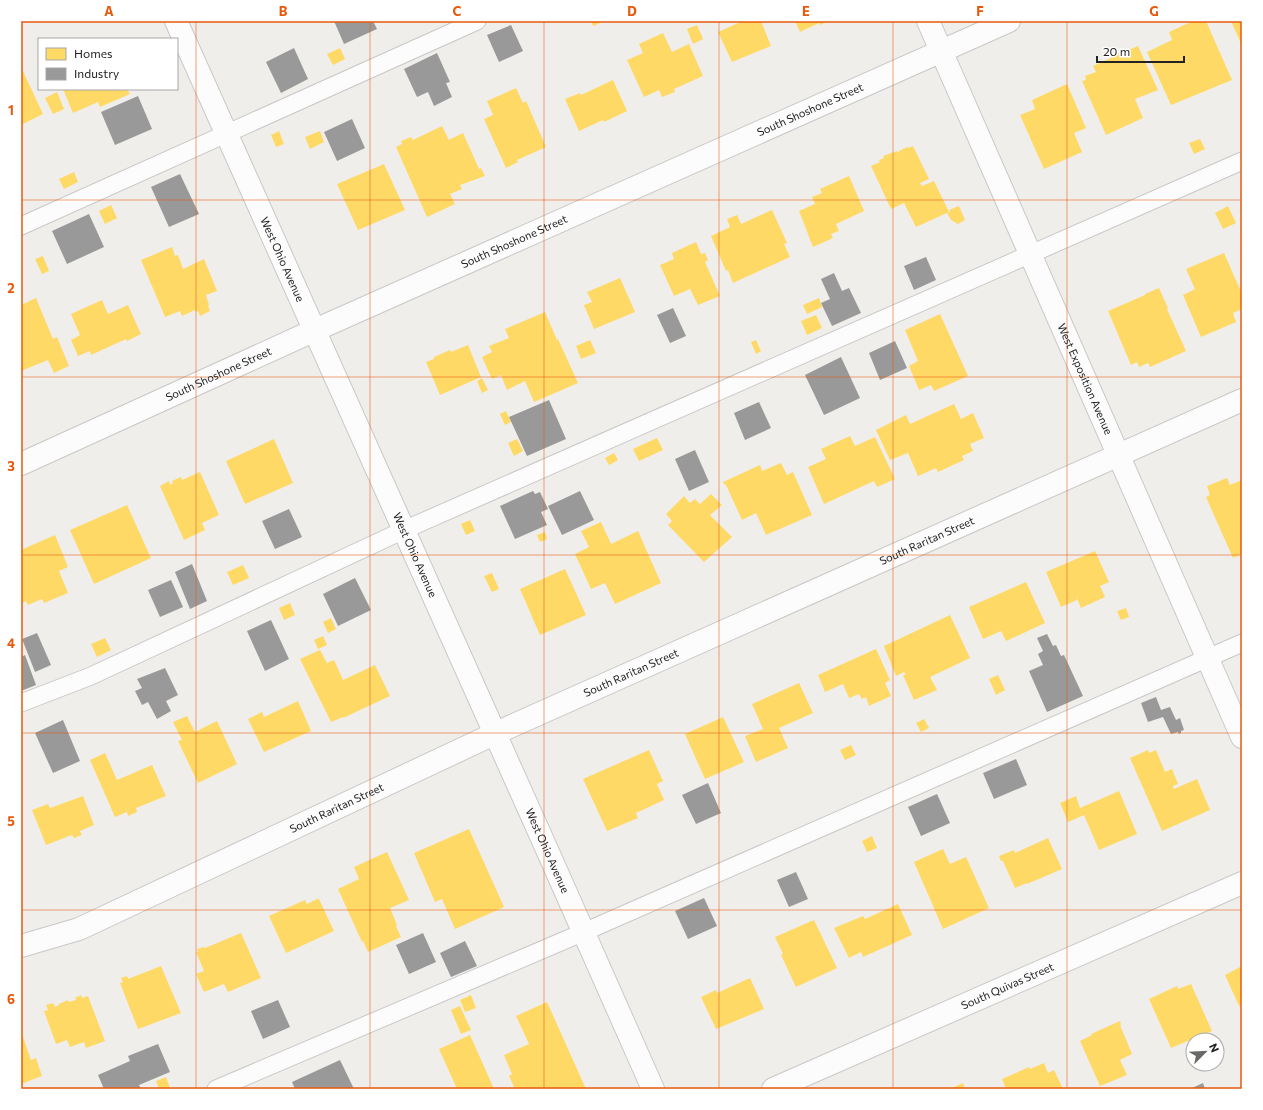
<svg xmlns="http://www.w3.org/2000/svg" width="1263" height="1110" viewBox="0 0 1263 1110" font-family="Commissioner,sans-serif">
  <style>
    .homes { fill: #ffd966 }
    .industry { fill: #999 }
    .lines { fill: none; stroke-linecap: round; stroke-linejoin: round }
    .service-casing { stroke: #c9c8c7; stroke-width: 19 }
    .minor-casing { stroke: #c9c8c7; stroke-width: 24 }
    .tertiary-casing { stroke: #c9c8c7; stroke-width: 24 }
    .service { stroke: #fdfcfc; stroke-width: 17 }
    .minor { stroke: #fdfcfc; stroke-width: 22 }
    .tertiary { stroke: #fdfcfc; stroke-width: 22 }
    .grid { fill: none; stroke: #e8590c; stroke-width: 1; stroke-opacity: 0.55 }
    .labels { text-anchor: middle; stroke-width: 4; stroke-linejoin: round; paint-order: stroke }
    .street-label { font-size: 11px; fill: #222; stroke: #fff }
    .neatline { fill: none; stroke: #e8590c; stroke-width: 1.5 }
    .grid-label { font-size: 13px; text-anchor: middle; font-weight: bold; fill: #e8590c }
  </style>
  <rect width="100%" height="100%" fill="#f0eeeb"/>
  <path class="homes" d="M 591,21 L 605,21 L 593,26 Z
    M 743,21 L 761,21 L 771,46 L 732,62 L 718,32 Z
    M 795,21 L 829,21 L 820,25 L 819,23 L 800,32 Z
    M 1193,21 L 1206,21 L 1232,80 L 1171,105 L 1147,52 L 1172,40 L 1169,32 Z
    M 1231,21 L 1242,21 L 1242,46 Z
    M 697,25 L 703,39 L 693,44 L 687,29 Z
    M 663,33 L 672,52 L 689,44 L 703,76 L 674,89 L 675,92 L 662,97 L 659,90 L 644,97 L 627,60 L 643,53 L 639,44 Z
    M 1138,46 L 1158,90 L 1135,99 L 1143,118 L 1106,135 L 1082,81 L 1086,80 L 1085,76 L 1096,72 L 1093,66 Z
    M 340,48 L 345,59 L 333,65 L 327,54 Z
    M 21,67 L 43,114 L 21,125 Z
    M 613,80 L 627,111 L 604,122 L 603,120 L 579,131 L 565,99 L 580,93 L 581,95 Z
    M 1067,84 L 1086,128 L 1074,133 L 1082,152 L 1044,169 L 1020,115 L 1035,109 L 1032,100 Z
    M 516,88 L 523,103 L 526,101 L 546,147 L 517,160 L 518,162 L 506,168 L 484,119 L 493,115 L 487,101 Z
    M 63,89 L 127,89 L 130,94 L 100,107 L 98,102 L 73,113 Z
    M 57,92 L 64,109 L 53,114 L 45,98 Z
    M 442,126 L 449,140 L 463,133 L 479,169 L 481,168 L 485,176 L 460,185 L 462,189 L 450,194 L 455,204 L 427,217 L 396,147 L 402,144 L 401,141 L 411,137 L 413,140 Z
    M 279,131 L 284,144 L 276,147 L 271,135 Z
    M 320,131 L 324,142 L 310,149 L 305,137 Z
    M 1200,139 L 1205,149 L 1194,154 L 1189,143 Z
    M 913,146 L 929,179 L 920,183 L 922,186 L 934,181 L 949,212 L 916,227 L 904,203 L 891,209 L 871,166 L 880,162 L 879,160 L 884,158 L 883,156 L 897,151 L 898,153 L 899,151 L 907,147 L 908,148 Z
    M 384,164 L 405,210 L 358,230 L 337,184 Z
    M 74,172 L 78,182 L 64,189 L 59,179 Z
    M 849,176 L 864,211 L 836,224 L 839,231 L 831,234 L 833,238 L 813,247 L 799,211 L 815,204 L 812,197 L 822,193 L 820,189 Z
    M 111,205 L 117,218 L 105,224 L 99,211 Z
    M 959,206 L 965,220 L 958,224 L 951,220 L 947,213 L 950,212 L 949,210 Z
    M 1228,206 L 1236,223 L 1223,229 L 1215,213 Z
    M 772,210 L 787,243 L 784,244 L 790,257 L 733,283 L 728,270 L 726,271 L 711,236 L 730,227 L 727,219 L 737,215 L 741,224 Z
    M 696,242 L 701,254 L 705,253 L 708,260 L 705,262 L 720,296 L 698,305 L 690,289 L 674,296 L 660,265 L 674,259 L 672,253 Z
    M 172,247 L 175,256 L 178,255 L 183,269 L 204,259 L 217,291 L 206,295 L 209,305 L 208,306 L 210,311 L 200,316 L 198,311 L 196,312 L 195,310 L 182,316 L 180,311 L 165,317 L 141,260 Z
    M 1224,253 L 1242,294 L 1242,309 L 1233,313 L 1236,322 L 1201,337 L 1183,295 L 1195,289 L 1186,269 Z
    M 43,256 L 49,271 L 42,274 L 35,259 Z
    M 620,278 L 635,312 L 594,329 L 584,305 L 592,302 L 587,292 Z
    M 1159,288 L 1168,308 L 1167,309 L 1186,351 L 1150,367 L 1148,363 L 1139,367 L 1137,362 L 1131,365 L 1108,311 L 1145,295 L 1145,294 Z
    M 36,298 L 53,339 L 57,337 L 69,366 L 54,373 L 48,360 L 21,371 L 21,305 Z
    M 819,298 L 822,307 L 807,314 L 803,305 Z
    M 102,300 L 108,314 L 128,305 L 141,334 L 127,341 L 126,339 L 91,355 L 90,351 L 78,356 L 71,340 L 80,335 L 71,314 Z
    M 545,312 L 557,340 L 558,339 L 578,383 L 534,402 L 525,381 L 507,390 L 501,375 L 492,379 L 482,357 L 492,352 L 489,346 L 509,338 L 505,329 Z
    M 940,314 L 968,376 L 934,391 L 931,385 L 919,390 L 909,366 L 918,361 L 905,330 Z
    M 816,315 L 822,328 L 807,335 L 801,321 Z
    M 590,340 L 596,353 L 581,359 L 576,346 Z
    M 756,340 L 761,351 L 756,354 L 751,342 Z
    M 468,345 L 481,377 L 440,395 L 426,362 L 434,359 L 434,357 L 450,350 L 451,352 Z
    M 482,378 L 488,390 L 482,393 L 477,381 Z
    M 954,404 L 961,419 L 973,413 L 984,438 L 970,444 L 973,451 L 962,456 L 964,460 L 938,472 L 936,468 L 918,476 L 908,453 L 890,460 L 876,430 L 906,415 L 910,424 Z
    M 506,411 L 511,422 L 505,425 L 500,414 Z
    M 850,436 L 855,446 L 875,437 L 895,479 L 877,487 L 874,481 L 824,504 L 808,467 L 826,459 L 821,449 Z
    M 657,438 L 663,450 L 639,461 L 633,449 Z
    M 274,439 L 293,483 L 245,504 L 226,461 Z
    M 517,439 L 523,451 L 514,456 L 508,443 Z
    M 614,453 L 618,460 L 609,465 L 605,458 Z
    M 781,463 L 787,475 L 793,472 L 812,515 L 766,535 L 756,513 L 742,520 L 726,485 L 725,485 L 723,482 L 760,465 L 762,471 Z
    M 200,472 L 219,515 L 202,523 L 205,530 L 184,540 L 160,486 L 169,481 L 170,485 L 173,483 L 172,481 L 181,477 L 182,480 Z
    M 1227,478 L 1230,485 L 1242,480 L 1242,554 L 1233,558 L 1206,497 L 1210,495 L 1207,486 Z
    M 711,494 L 722,505 L 710,515 L 732,537 L 704,562 L 668,525 L 672,521 L 666,514 L 684,496 L 690,503 L 695,499 L 700,504 Z
    M 127,505 L 151,558 L 94,584 L 70,530 Z
    M 470,520 L 475,531 L 466,535 L 461,524 Z
    M 601,522 L 611,544 L 638,531 L 661,583 L 615,604 L 605,583 L 591,589 L 575,554 L 589,547 L 581,531 Z
    M 545,532 L 547,539 L 540,542 L 537,535 Z
    M 55,535 L 68,567 L 59,571 L 68,593 L 44,603 L 42,599 L 28,605 L 26,601 L 21,604 L 21,550 Z
    M 1095,551 L 1109,582 L 1100,586 L 1105,597 L 1081,608 L 1076,596 L 1077,600 L 1061,607 L 1046,572 Z
    M 243,565 L 249,578 L 233,585 L 227,572 Z
    M 565,569 L 586,615 L 540,635 L 520,589 Z
    M 492,573 L 499,589 L 492,592 L 484,576 Z
    M 1026,582 L 1045,623 L 1006,641 L 1001,631 L 983,639 L 969,607 Z
    M 290,603 L 295,615 L 284,620 L 279,608 Z
    M 1126,608 L 1129,617 L 1121,620 L 1117,611 Z
    M 950,615 L 970,658 L 930,677 L 937,690 L 914,700 L 903,675 L 906,674 L 904,672 L 896,676 L 884,646 Z
    M 331,618 L 336,629 L 328,633 L 323,622 Z
    M 323,636 L 327,645 L 318,649 L 314,640 Z
    M 105,638 L 111,650 L 97,657 L 91,644 Z
    M 876,649 L 890,680 L 885,683 L 891,696 L 869,706 L 866,697 L 862,699 L 859,694 L 849,698 L 843,684 L 825,692 L 818,675 Z
    M 320,650 L 327,663 L 334,660 L 343,680 L 375,665 L 390,696 L 343,718 L 343,717 L 331,722 L 300,659 Z
    M 998,675 L 1005,690 L 996,695 L 989,679 Z
    M 799,683 L 813,713 L 779,728 L 788,748 L 756,762 L 745,736 L 763,729 L 752,704 Z
    M 298,701 L 311,731 L 264,752 L 248,719 L 262,712 L 264,717 Z
    M 187,716 L 195,732 L 217,721 L 237,764 L 198,783 L 178,741 L 182,740 L 173,722 Z
    M 723,717 L 744,762 L 705,779 L 685,734 Z
    M 924,719 L 929,728 L 921,732 L 916,723 Z
    M 851,745 L 856,755 L 845,760 L 840,750 Z
    M 649,750 L 663,781 L 657,784 L 664,800 L 636,813 L 638,818 L 607,831 L 583,779 Z
    M 1148,750 L 1149,753 L 1156,750 L 1165,772 L 1172,769 L 1178,784 L 1173,786 L 1174,789 L 1197,779 L 1210,810 L 1162,831 L 1130,758 Z
    M 105,753 L 117,780 L 152,765 L 166,796 L 136,808 L 137,812 L 128,816 L 127,812 L 115,817 L 90,760 Z
    M 1119,791 L 1137,834 L 1099,850 L 1084,815 L 1068,822 L 1060,803 L 1076,796 L 1080,808 Z
    M 83,796 L 94,825 L 80,831 L 82,835 L 74,838 L 72,835 L 46,845 L 32,810 L 48,804 L 50,808 Z
    M 469,829 L 504,907 L 455,929 L 442,899 L 435,902 L 414,853 Z
    M 872,836 L 877,848 L 867,852 L 862,841 Z
    M 1048,838 L 1062,869 L 1027,884 L 1027,883 L 1015,888 L 1003,861 L 1001,861 L 999,856 L 1014,850 L 1015,853 Z
    M 943,849 L 950,864 L 966,857 L 989,908 L 943,929 L 914,862 Z
    M 387,852 L 409,900 L 390,908 L 397,925 L 396,926 L 401,937 L 368,952 L 363,941 L 362,942 L 338,889 L 359,879 L 354,867 Z
    M 317,899 L 319,899 L 334,931 L 286,953 L 269,916 L 305,900 L 307,904 Z
    M 898,904 L 912,935 L 863,957 L 861,952 L 849,958 L 834,928 L 863,916 L 865,919 Z
    M 814,920 L 837,968 L 796,987 L 781,955 L 783,954 L 775,937 Z
    M 241,933 L 261,978 L 228,992 L 224,984 L 204,992 L 196,974 L 204,971 L 196,952 L 198,952 L 197,949 L 204,947 L 205,948 Z
    M 161,966 L 181,1013 L 138,1029 L 120,983 L 123,982 L 121,978 L 127,976 L 128,979 Z
    M 1242,966 L 1242,1005 L 1239,1006 L 1225,975 Z
    M 750,978 L 764,1009 L 716,1029 L 701,997 L 716,990 L 717,993 Z
    M 1191,984 L 1212,1031 L 1171,1048 L 1149,999 L 1177,986 L 1178,989 Z
    M 81,995 L 82,998 L 88,996 L 105,1041 L 86,1048 L 84,1042 L 70,1047 L 67,1040 L 56,1044 L 44,1011 L 48,1010 L 46,1005 L 53,1003 L 55,1007 L 59,1005 L 59,1004 L 68,1000 L 68,1002 L 76,1000 L 75,998 Z
    M 471,995 L 476,1008 L 465,1012 L 460,1000 Z
    M 547,1002 L 564,1040 L 586,1089 L 515,1089 L 509,1076 L 512,1074 L 504,1055 L 529,1044 L 516,1016 Z
    M 460,1006 L 471,1030 L 461,1034 L 451,1010 Z
    M 1120,1021 L 1121,1025 L 1120,1025 L 1132,1054 L 1120,1060 L 1127,1075 L 1100,1086 L 1080,1041 L 1092,1035 L 1091,1034 Z
    M 21,1031 L 31,1060 L 36,1058 L 42,1076 L 21,1084 Z
    M 470,1035 L 494,1089 L 457,1089 L 439,1049 Z
    M 1044,1063 L 1048,1073 L 1054,1070 L 1063,1089 L 1006,1089 L 1002,1079 L 1029,1067 L 1030,1069 Z
    M 166,1077 L 170,1088 L 159,1089 L 156,1081 Z
    M 963,1083 L 965,1089 L 950,1089 Z"/>
  <path class="industry" d="M 334,21 L 373,21 L 377,29 L 344,44 Z
    M 511,25 L 523,51 L 499,62 L 487,35 Z
    M 294,48 L 308,79 L 281,93 L 266,62 Z
    M 437,53 L 450,82 L 446,83 L 452,97 L 434,106 L 428,92 L 417,97 L 404,69 Z
    M 138,96 L 152,129 L 115,145 L 101,112 Z
    M 352,119 L 365,148 L 337,161 L 324,132 Z
    M 180,174 L 199,214 L 169,227 L 151,187 Z
    M 89,214 L 104,247 L 67,264 L 52,231 Z
    M 926,257 L 936,280 L 914,290 L 904,266 Z
    M 834,273 L 842,291 L 849,288 L 861,313 L 832,326 L 821,303 L 830,299 L 821,279 Z
    M 673,308 L 686,336 L 670,343 L 657,315 Z
    M 895,341 L 907,368 L 880,380 L 869,353 Z
    M 841,357 L 860,398 L 824,415 L 805,375 Z
    M 549,400 L 566,439 L 527,456 L 509,417 Z
    M 759,402 L 771,428 L 745,440 L 734,413 Z
    M 695,450 L 709,482 L 689,491 L 675,459 Z
    M 533,491 L 535,494 L 540,492 L 548,509 L 541,512 L 547,525 L 515,539 L 500,506 Z
    M 580,491 L 594,520 L 562,535 L 548,506 Z
    M 289,509 L 302,537 L 275,549 L 262,521 Z
    M 192,564 L 207,601 L 190,609 L 175,572 Z
    M 355,578 L 371,610 L 338,626 L 323,594 Z
    M 171,580 L 183,607 L 160,617 L 148,590 Z
    M 271,620 L 289,659 L 265,671 L 247,631 Z
    M 37,633 L 51,665 L 35,672 L 22,639 Z
    M 1047,634 L 1053,646 L 1056,645 L 1061,656 L 1064,655 L 1083,696 L 1047,712 L 1029,671 L 1043,665 L 1038,654 L 1043,651 L 1037,638 Z
    M 25,655 L 36,685 L 21,691 L 21,657 Z
    M 165,668 L 178,695 L 166,701 L 171,711 L 157,719 L 148,702 L 142,705 L 135,691 L 142,688 L 137,679 Z
    M 1156,697 L 1161,710 L 1170,707 L 1176,720 L 1180,718 L 1184,730 L 1181,731 L 1181,733 L 1179,734 L 1178,732 L 1171,734 L 1163,717 L 1148,722 L 1141,703 Z
    M 63,720 L 80,761 L 53,773 L 35,733 Z
    M 1016,759 L 1027,785 L 994,799 L 983,773 Z
    M 708,783 L 721,813 L 696,824 L 682,795 Z
    M 937,794 L 950,823 L 921,836 L 908,807 Z
    M 796,872 L 808,899 L 789,907 L 777,880 Z
    M 704,898 L 717,926 L 688,939 L 675,911 Z
    M 423,933 L 436,962 L 409,974 L 396,945 Z
    M 465,941 L 477,966 L 451,977 L 440,953 Z
    M 278,1000 L 290,1027 L 263,1039 L 251,1011 Z
    M 158,1044 L 170,1072 L 139,1085 L 141,1089 L 104,1089 L 98,1075 L 130,1061 L 128,1056 Z
    M 340,1060 L 354,1089 L 295,1089 L 292,1082 Z
    M 1203,1083 L 1205,1089 L 1190,1089 Z"/>
  <g class="lines">
    <defs>
      <path id="service" d="M 21,226 L 477,21
        M 21,703 L 91,676 L 404,530 L 1242,161
        M 216,1089 L 584,932 L 1242,643"/>
      <g id="minor">
        <path id="s1" d="M 176,21 C 334,377 496,732 653,1089"/>
        <path id="s2" d="M 21,464 L 313,331 L 1009,21"/>
        <path id="s3" d="M 21,946 L 79,929 L 496,733 L 1242,400"/>
        <path id="s4" d="M 773,1089 L 1242,883"/>
      </g>
      <g id="tertiary">
        <path id="s5" d="M 928,21 L 1242,737"/>
      </g>
    </defs>
    <use href="#service" class="service-casing"/>
    <use href="#minor" class="minor-casing"/>
    <use href="#tertiary" class="tertiary-casing"/>
    <use href="#service" class="service"/>
    <use href="#minor" class="minor"/>
    <use href="#tertiary" class="tertiary"/>
  </g>
  <path class="grid" d="M 196,21 L 196,1089M 370,21 L 370,1089M 544,21 L 544,1089M 719,21 L 719,1089M 893,21 L 893,1089M 1067,21 L 1067,1089M 21,200 L 1242,200M 21,377 L 1242,377M 21,555 L 1242,555M 21,733 L 1242,733M 21,910 L 1242,910"/>
  <g class="labels">
    <g class="street-label">
      <text dy="4" stroke="none"><textPath href="#s2" startOffset="865">South Shoshone Street</textPath></text>
      <text dy="4" stroke="none"><textPath href="#s2" startOffset="541">South Shoshone Street</textPath></text>
      <text dy="4" stroke="none"><textPath href="#s1" startOffset="261">West Ohio Avenue</textPath></text>
      <text dy="4" stroke="none"><textPath href="#s2" startOffset="217">South Shoshone Street</textPath></text>
      <text dy="4" stroke="none"><textPath href="#s5" startOffset="391">West Exposition Avenue</textPath></text>
      <text dy="4" stroke="none"><textPath href="#s3" startOffset="993">South Raritan Street</textPath></text>
      <text dy="4" stroke="none"><textPath href="#s1" startOffset="585">West Ohio Avenue</textPath></text>
      <text dy="4" stroke="none"><textPath href="#s3" startOffset="669">South Raritan Street</textPath></text>
      <text dy="4" stroke="none"><textPath href="#s3" startOffset="345">South Raritan Street</textPath></text>
      <text dy="4" stroke="none"><textPath href="#s1" startOffset="909">West Ohio Avenue</textPath></text>
      <text dy="4" stroke="none"><textPath href="#s4" startOffset="256">South Quivas Street</textPath></text>
    </g>
  </g>
  <rect width="1263" height="1110" fill="none" stroke="#ffffff" stroke-width="44"/>
  <rect x="38" y="38" width="140" height="52" fill="#ffffff" stroke="#a7a7a7"/>
  <rect x="46" y="48" width="20" height="12" fill="#ffd966" stroke="#a7a7a7"/>
  <text x="74" y="58" font-size="12" fill="#222222">Homes</text>
  <rect x="46" y="68" width="20" height="12" fill="#999999" stroke="#a7a7a7"/>
  <text x="74" y="78" font-size="12" fill="#222222">Industry</text>
  <g transform="translate(1205 1052) rotate(66)"><circle r="19" fill="#ffffff" stroke="#a7a7a7"/>
  <path d="M0-3L7 15L0 10L-7 15Z" fill="#6a6968"/>
  <text y="-6" font-size="11" font-weight="bold" text-anchor="middle" fill="#222222">N</text>
  </g>
  <path d="M1097 56v6h87v-6" fill="none" stroke="#222222" stroke-width="2"/>
  <text x="1103" y="56" font-size="12" fill="#222222" stroke="#ffffff" stroke-width="3" paint-order="stroke">20 m</text>
  <rect x="22" y="22" width="1219" height="1066" class="neatline"/>
  <g class="grid-label">
    <text x="109" y="16">A</text>
    <text x="283" y="16">B</text>
    <text x="457" y="16">C</text>
    <text x="632" y="16">D</text>
    <text x="806" y="16">E</text>
    <text x="980" y="16">F</text>
    <text x="1154" y="16">G</text>
    <text x="11" y="115">1</text>
    <text x="11" y="293">2</text>
    <text x="11" y="471">3</text>
    <text x="11" y="648">4</text>
    <text x="11" y="826">5</text>
    <text x="11" y="1004">6</text>
  </g>
</svg>
